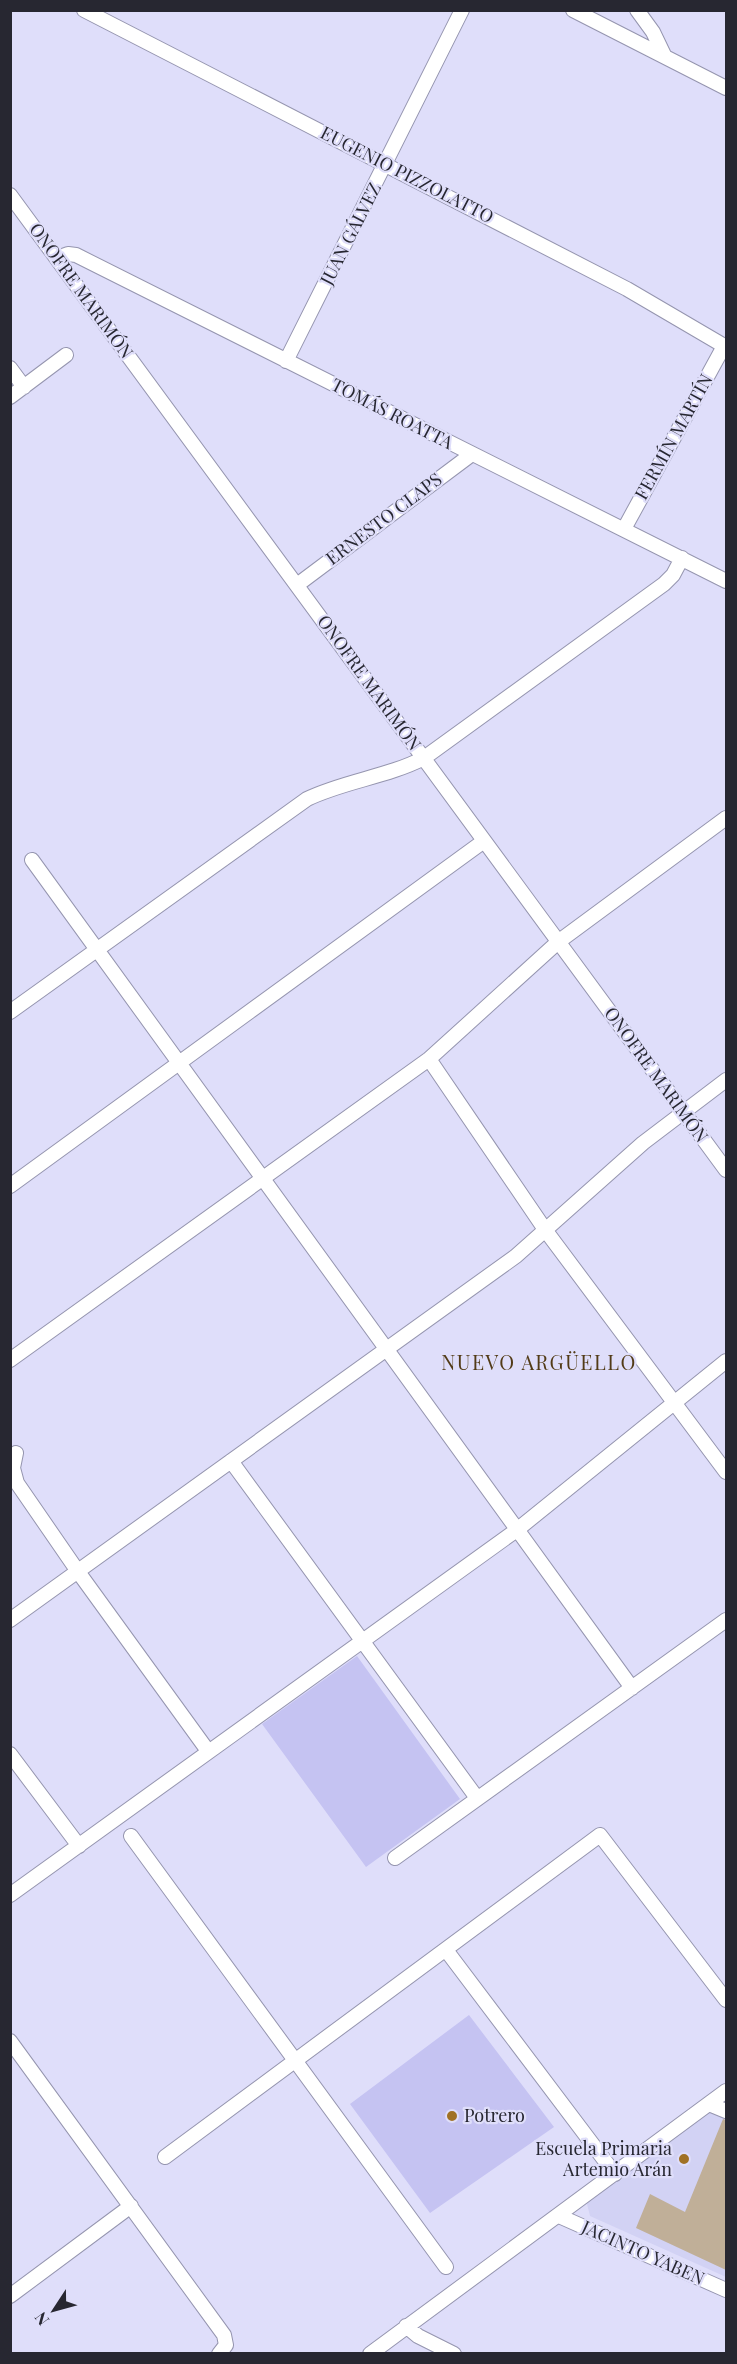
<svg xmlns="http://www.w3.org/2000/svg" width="737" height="2364" viewBox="0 0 737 2364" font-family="'Playfair Display',serif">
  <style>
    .built { fill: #d2d2f4 }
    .green { fill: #c5c3f2 }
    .building { fill: #c0af98 }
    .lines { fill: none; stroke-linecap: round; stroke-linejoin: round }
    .street-casing { stroke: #9595af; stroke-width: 16 }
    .street { stroke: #fff; stroke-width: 14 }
    .poi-dot { fill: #a07124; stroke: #dfdefa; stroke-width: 2 }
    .labels { text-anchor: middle; stroke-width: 4.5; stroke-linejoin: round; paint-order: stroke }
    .street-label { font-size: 18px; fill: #272731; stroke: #dfdefa }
    .poi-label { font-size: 18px; fill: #272731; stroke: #dfdefa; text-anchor: start }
    .neighbourhood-label { font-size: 20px; letter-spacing: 1.5px; fill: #523b17; stroke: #dfdefa }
  </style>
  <rect width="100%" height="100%" fill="#dfdefa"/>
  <path class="built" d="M 705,2111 L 726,2119 L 726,2277 L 590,2216 L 586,2200 Z"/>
  <path class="green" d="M 357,1656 L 460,1799 L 366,1867 L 262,1724 Z
    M 469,2015 L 554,2127 L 430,2213 L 350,2104 Z"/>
  <path class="building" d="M 723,2119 L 726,2120 L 726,2270 L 636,2228 L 650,2194 L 685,2212 Z"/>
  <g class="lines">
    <defs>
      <path id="street" d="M 84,10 L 627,289 L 726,347
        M 573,10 L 726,88
        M 637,10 L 653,32 L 665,57
        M 10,195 L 726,1170
        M 57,258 L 68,254 L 76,255 L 726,581
        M 286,361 L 462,10
        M 10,368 L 24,387
        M 10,397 L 66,355
        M 624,529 L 724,346
        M 297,585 L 472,454
        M 32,860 L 632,1688
        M 10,1012 L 307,799 C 344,781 387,777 424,758 L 664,584 L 673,575 L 682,558
        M 429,1059 L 546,1231 L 726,1472
        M 10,1186 L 484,841
        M 10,1360 L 429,1059 L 558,942 L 726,818
        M 16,1453 L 13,1468 L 17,1483 L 79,1573 L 208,1751
        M 231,1461 L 477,1798
        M 10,1620 L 516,1256 L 643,1143 L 726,1080
        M 10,1754 L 79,1846
        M 131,1836 L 446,2267
        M 395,1858 L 726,1620
        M 10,1895 L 518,1529 L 726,1361
        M 446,1950 L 615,2174
        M 10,2041 L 224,2335 L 226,2345 L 219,2354
        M 709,2104 L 726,2111
        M 165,2157 L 600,1835 L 726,2000
        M 559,2216 L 726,2290
        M 10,2296 L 131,2206
        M 406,2326 L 418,2336 L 454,2354
        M 370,2354 L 726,2091"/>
    </defs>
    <use href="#street" class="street-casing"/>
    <use href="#street" class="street"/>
  </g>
  <g class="poi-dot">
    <circle cx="452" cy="2116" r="6"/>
    <circle cx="684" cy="2159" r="6"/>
  </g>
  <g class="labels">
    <g class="street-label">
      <text transform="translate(407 175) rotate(27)" y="6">EUGENIO PIZZOLATTO</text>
      <text transform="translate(351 234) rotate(-63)" y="6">JUAN GÁLVEZ</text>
      <text transform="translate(81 291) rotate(54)" y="6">ONOFRE MARIMÓN</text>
      <text transform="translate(392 414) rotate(27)" y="6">TOMÁS ROATTA</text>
      <text transform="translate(674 437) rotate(-61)" y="6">FERMÍN MARTÍN</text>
      <text transform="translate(384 519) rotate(-37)" y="6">ERNESTO CLAPS</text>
      <text transform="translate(369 683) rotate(54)" y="6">ONOFRE MARIMÓN</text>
      <text transform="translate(656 1075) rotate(54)" y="6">ONOFRE MARIMÓN</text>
      <text transform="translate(643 2253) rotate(24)" y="6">JACINTO YABEN</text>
    </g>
    <g class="poi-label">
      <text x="464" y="2122">Potrero</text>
      <text x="672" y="2155" text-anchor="end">Escuela Primaria<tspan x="672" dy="21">Artemio Arán</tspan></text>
    </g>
    <g class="neighbourhood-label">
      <text x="539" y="1370">NUEVO ARGÜELLO</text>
    </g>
  </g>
  <rect width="737" height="2364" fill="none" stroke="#272731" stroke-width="24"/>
  <g transform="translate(54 2310) rotate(234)" stroke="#dfdefa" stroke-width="4.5" paint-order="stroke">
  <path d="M0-4.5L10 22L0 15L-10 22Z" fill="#272731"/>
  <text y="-9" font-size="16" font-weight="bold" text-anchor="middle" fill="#272731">N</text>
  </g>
</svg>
